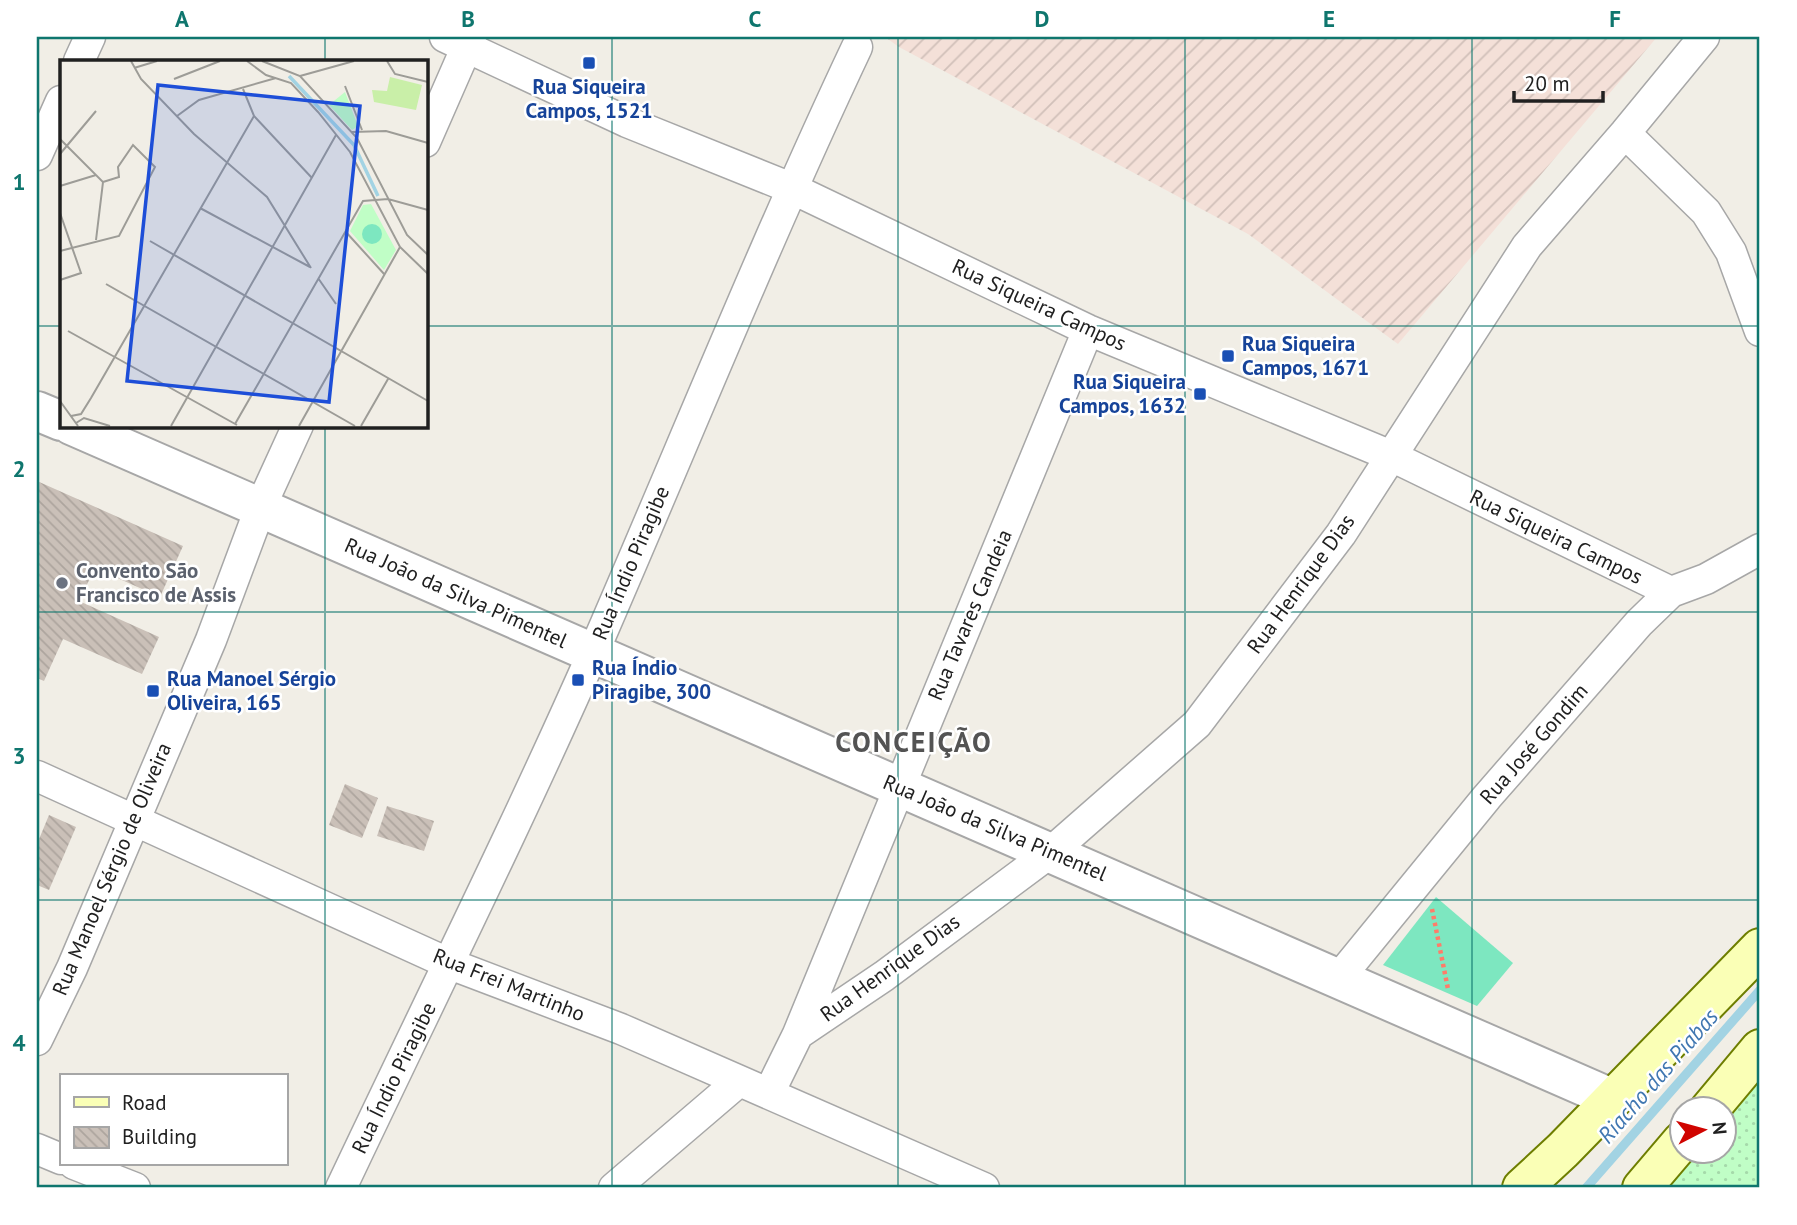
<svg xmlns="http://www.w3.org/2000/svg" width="1797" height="1225" viewBox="0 0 1797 1225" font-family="'PT Sans',sans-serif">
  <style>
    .military { fill: url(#military-furrows) }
    .park { fill: url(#park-dots) }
    .pitch { fill: #7de7c0 }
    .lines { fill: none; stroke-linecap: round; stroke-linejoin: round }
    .stream { stroke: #a2d3e3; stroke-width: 9 }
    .building { fill: url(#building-back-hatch) }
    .minor-casing { stroke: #a7a7a7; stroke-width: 33 }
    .tertiary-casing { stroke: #a7a7a7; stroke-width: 42 }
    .secondary-casing { stroke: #6e7e00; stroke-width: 42 }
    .path { stroke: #ff7c69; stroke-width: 4.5; stroke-dasharray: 3.5 3.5; stroke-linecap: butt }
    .minor { stroke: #fff; stroke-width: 30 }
    .tertiary { stroke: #fff; stroke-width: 38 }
    .secondary { stroke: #faffb6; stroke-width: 38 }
    .grid { fill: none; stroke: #0f766e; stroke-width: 2; stroke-opacity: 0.55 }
    .transit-dot { fill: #1a4fb4; stroke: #fff; stroke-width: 2.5 }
    .worship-dot { fill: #6b7280; stroke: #fff; stroke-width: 2.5 }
    .labels { text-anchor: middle; stroke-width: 5; stroke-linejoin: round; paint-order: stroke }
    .transit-label { font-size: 21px; font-weight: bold; fill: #164399; stroke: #fff; text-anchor: start }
    .street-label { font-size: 21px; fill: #202020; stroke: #fff }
    .worship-label { font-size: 21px; font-weight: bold; fill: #5b616d; stroke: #fff; text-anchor: start }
    .water-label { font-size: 23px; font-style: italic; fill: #4077b1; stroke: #fff }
    .district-label { font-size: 28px; font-weight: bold; letter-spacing: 2px; fill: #535353; stroke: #fff }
    .inset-river { fill: none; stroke: #a2d3e3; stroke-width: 3.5 }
    .inset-road { fill: none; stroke: #9d9c97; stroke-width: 2 }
    .view { fill: #1d4ed8; fill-opacity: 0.15; stroke: #1d4ed8; stroke-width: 3.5 }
    .inset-edge { fill: none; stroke: #202020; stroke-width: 3.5 }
    .neatline { fill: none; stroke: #0f766e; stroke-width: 2.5 }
    .grid-label { font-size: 23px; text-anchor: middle; font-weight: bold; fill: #0f766e }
  </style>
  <defs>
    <pattern id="military-furrows" width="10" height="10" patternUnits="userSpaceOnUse" patternTransform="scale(1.75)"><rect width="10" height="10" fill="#f4e0d8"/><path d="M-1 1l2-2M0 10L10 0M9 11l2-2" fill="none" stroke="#d1c0b9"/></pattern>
    <pattern id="park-dots" width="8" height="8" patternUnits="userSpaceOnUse" patternTransform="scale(1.75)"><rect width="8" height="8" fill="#c0fec6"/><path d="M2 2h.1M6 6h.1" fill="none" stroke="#a5d9aa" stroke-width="1.8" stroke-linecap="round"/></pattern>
    <pattern id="building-back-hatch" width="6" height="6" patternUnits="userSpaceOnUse" patternTransform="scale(1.75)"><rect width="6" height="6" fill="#cac0b8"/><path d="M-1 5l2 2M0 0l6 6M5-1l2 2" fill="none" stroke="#ada59e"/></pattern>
  </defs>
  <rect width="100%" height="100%" fill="#f1eee6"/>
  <path class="military" d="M 885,37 L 1657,37 L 1398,344 L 1248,234 L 899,47 Z"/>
  <path class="park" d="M 1760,1066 L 1760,1185 L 1754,1188 L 1655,1188 L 1686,1152 L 1724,1152 L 1724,1110 Z"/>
  <path class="pitch" d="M 1436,897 L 1513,963 L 1477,1006 L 1383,965 Z"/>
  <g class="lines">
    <path class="stream" d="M 1586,1188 L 1760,990"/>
  </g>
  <path class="building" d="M 37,481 L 183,546 L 160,597 L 95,568 L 79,601 L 159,637 L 142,674 L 63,639 L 44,681 L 37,678 Z
    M 345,784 L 378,798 L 362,838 L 329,825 Z
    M 387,806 L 434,821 L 424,851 L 377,836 Z
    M 49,815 L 76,827 L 49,890 L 37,885 L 37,844 Z"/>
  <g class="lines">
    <defs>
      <path id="minor" d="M 445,37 L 627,122 L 791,188 L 1088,330 L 1389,455 L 1671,592
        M 79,61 L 90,37
        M 1625,133 L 1706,212 L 1731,252 L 1760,331
        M 425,142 L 471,37
        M 37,155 L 61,101
        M 37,776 L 450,964 L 621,1029 L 984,1188
        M 1339,978 L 1487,797 L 1639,623 L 1671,592 L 1706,579 L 1760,549
        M 798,1034 L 884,976 L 1051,852 L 1197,724 L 1341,534 L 1527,246 L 1625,133 L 1704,37
        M 37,1040 L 72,968 L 211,640 L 261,506 L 298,425
        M 769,1093 L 798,1034 L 1088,330
        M 37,1149 L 61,1159
        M 74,1164 L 135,1188
        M 341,1188 C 425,1010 513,834 593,653 C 681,451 763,246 857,47
        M 614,1188 L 738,1082"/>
      <path id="tertiary" d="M 37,411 L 61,421
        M 71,425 L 1611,1098"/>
      <path id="secondary" d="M 1709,1110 L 1760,1049
        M 1522,1188 L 1563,1150 L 1760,948
        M 1642,1188 L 1682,1141"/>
    </defs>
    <use href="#minor" class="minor-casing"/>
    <use href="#tertiary" class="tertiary-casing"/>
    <use href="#secondary" class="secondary-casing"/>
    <path class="path" d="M 1432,909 L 1448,989"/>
    <use href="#minor" class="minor"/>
    <use href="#tertiary" class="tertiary"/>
    <use href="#secondary" class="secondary"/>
  </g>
  <path class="grid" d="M 325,37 L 325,61M 612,37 L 612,1188M 898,37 L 898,1188M 1185,37 L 1185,1188M 1472,37 L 1472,1188M 37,326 L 61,326M 425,326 L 1760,326M 325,425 L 325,1188M 37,612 L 1760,612M 37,900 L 1760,900"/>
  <g class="transit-dot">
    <rect x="582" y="56" width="14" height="14" rx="3.5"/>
    <rect x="1221" y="349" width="14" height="14" rx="3.5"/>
    <rect x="1193" y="387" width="14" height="14" rx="3.5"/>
    <rect x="571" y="673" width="14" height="14" rx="3.5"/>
    <rect x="146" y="684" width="14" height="14" rx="3.5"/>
  </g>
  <circle class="worship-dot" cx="62" cy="583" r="7"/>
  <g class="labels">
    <g class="transit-label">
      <text x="589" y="94" text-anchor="middle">Rua Siqueira<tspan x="589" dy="24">Campos, 1521</tspan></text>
      <text x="1242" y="351">Rua Siqueira<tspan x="1242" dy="24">Campos, 1671</tspan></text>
      <text x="1186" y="389" text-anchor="end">Rua Siqueira<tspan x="1186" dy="24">Campos, 1632</tspan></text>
      <text x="592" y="675">Rua Índio<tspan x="592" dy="24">Piragibe, 300</tspan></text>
      <text x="167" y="686">Rua Manoel Sérgio<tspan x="167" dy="24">Oliveira, 165</tspan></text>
    </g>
    <g class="street-label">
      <text transform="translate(1039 305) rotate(25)" y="7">Rua Siqueira Campos</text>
      <text transform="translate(1556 537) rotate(26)" y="7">Rua Siqueira Campos</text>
      <text transform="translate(631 563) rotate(-67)" y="7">Rua Índio Piragibe</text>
      <text transform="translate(1301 584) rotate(-54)" y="7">Rua Henrique Dias</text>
      <text transform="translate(456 593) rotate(24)" y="7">Rua João da Silva Pimentel</text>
      <text transform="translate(970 615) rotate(-67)" y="7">Rua Tavares Candeia</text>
      <text transform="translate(1534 744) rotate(-49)" y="7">Rua José Gondim</text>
      <text transform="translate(995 828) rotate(23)" y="7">Rua João da Silva Pimentel</text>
      <text transform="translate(112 869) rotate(-67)" y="7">Rua Manoel Sérgio de Oliveira</text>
      <text transform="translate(890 968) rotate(-36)" y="7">Rua Henrique Dias</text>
      <text transform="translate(509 985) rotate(22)" y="7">Rua Frei Martinho</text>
      <text transform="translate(394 1078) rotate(-64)" y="7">Rua Índio Piragibe</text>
    </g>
    <g class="worship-label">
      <text x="76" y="578">Convento São<tspan x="76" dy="24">Francisco de Assis</tspan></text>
    </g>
    <g class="water-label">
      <text transform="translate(1658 1076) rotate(-49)" y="8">Riacho das Piabas</text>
    </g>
    <g class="district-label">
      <text x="914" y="752">CONCEIÇÃO</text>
    </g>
  </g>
  <g transform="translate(60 60)">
    <rect width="368" height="368" fill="#f1eee6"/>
    <path d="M 330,17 L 362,25 L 356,50 L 314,42 L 312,30 L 327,31 Z" fill="#c9efa8"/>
    <path d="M 285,32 L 298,66 L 292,70 L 269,45 ZM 311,144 L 336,190 L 324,210 L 290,171 L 303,145 Z" fill="#c0fec6"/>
    <path d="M302 174a10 10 0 1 1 20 0a10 10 0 1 1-20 0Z" fill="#7de7c0"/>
    <path class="inset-river" d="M 229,16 L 294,85 L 318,136"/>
    <path class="inset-road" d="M 71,1 L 81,19 L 134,74 L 207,137 L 251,208M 187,1 L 206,15 L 231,23 L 258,52 L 290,92 L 340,187 L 368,214M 202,1 L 240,16 L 297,78 L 347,175 L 368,195M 327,1 L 335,14 L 368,22M 74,8 L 97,1M 240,16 L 294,1M 114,19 L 160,1M 285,26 L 302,70M 183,29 L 194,56 L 252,118M 117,56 L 139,40 L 216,18M 292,72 L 326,71 L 368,83M 0,79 L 43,122 L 36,180M 0,94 L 36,51M 0,126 L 36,115M 140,148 L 250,207M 0,153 L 21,213 L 0,220M 285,171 L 325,215M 90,181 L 368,341M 0,191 L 59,176 L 95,107 L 73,85 L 58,107 L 59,117 L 43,122M 258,218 L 276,244M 46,224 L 295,366M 8,271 L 177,365M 0,341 L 18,366M 11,356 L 21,354 L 31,338 L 194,56M 16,363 L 24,358 L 50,366M 175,364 L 303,141 L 328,139 L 368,150M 111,366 L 276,75M 239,366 L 340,187M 301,366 L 328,319"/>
    <path class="view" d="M 98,25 L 300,46 L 269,342 L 67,321 Z"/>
    <rect width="368" height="368" class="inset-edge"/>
  </g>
  <rect width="1797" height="1225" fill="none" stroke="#ffffff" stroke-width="77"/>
  <rect x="60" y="1074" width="228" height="91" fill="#ffffff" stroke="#a6a6a6" stroke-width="2"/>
  <rect x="74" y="1097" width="35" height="10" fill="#faffb6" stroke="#a6a6a6" stroke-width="2"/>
  <text x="122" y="1110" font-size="21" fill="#202020">Road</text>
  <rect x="74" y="1127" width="35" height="21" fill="url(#building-back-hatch)" stroke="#a6a6a6" stroke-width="2"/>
  <text x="122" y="1144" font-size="21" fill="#202020">Building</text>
  <g transform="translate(1703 1130) rotate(84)"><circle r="33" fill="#ffffff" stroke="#a6a6a6" stroke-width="2"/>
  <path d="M0-5L12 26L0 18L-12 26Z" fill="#d00400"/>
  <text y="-10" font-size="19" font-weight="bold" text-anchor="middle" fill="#202020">N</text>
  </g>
  <path d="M1514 91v10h89v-10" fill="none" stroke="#202020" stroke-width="3.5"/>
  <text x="1524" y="91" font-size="21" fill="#202020" stroke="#ffffff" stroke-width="5" paint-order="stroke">20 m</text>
  <rect x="38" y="38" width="1720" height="1148" class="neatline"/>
  <g class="grid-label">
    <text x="182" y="27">A</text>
    <text x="468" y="27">B</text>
    <text x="755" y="27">C</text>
    <text x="1042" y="27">D</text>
    <text x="1329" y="27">E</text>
    <text x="1615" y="27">F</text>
    <text x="19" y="190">1</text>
    <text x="19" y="477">2</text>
    <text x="19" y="764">3</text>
    <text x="19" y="1051">4</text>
  </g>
</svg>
